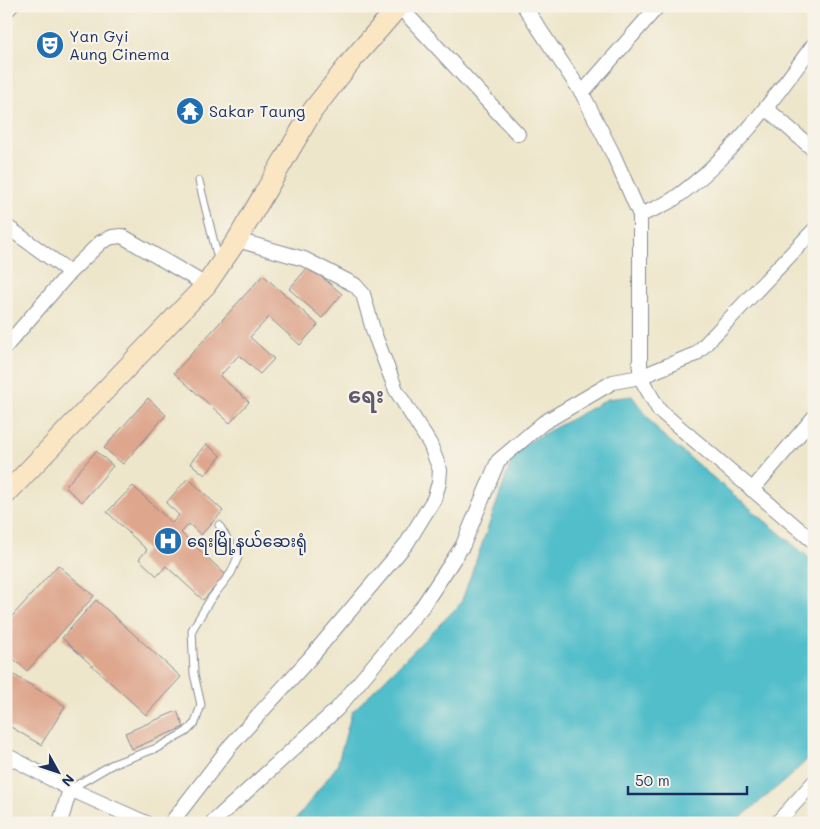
<svg xmlns="http://www.w3.org/2000/svg" width="820" height="829" viewBox="0 0 820 829" font-family="Mali,'Noto Sans Myanmar',sans-serif">
  <style>
    .water { fill: #51beca; stroke: #367694 }
    .building { fill: #dea68d }
    .lines { fill: none; stroke-linecap: round; stroke-linejoin: round }
    .lane-casing { stroke: #848a94; stroke-width: 9 }
    .street-casing { stroke: #848a94; stroke-width: 16 }
    .secondary-casing { stroke: #848a94; stroke-width: 22 }
    .lane { stroke: #fff; stroke-width: 7 }
    .street { stroke: #fff; stroke-width: 14 }
    .secondary { stroke: #fbe6c4; stroke-width: 20 }
    .labels { text-anchor: middle; stroke-width: 4.5; stroke-linejoin: round; paint-order: stroke }
    .poi-label { font-size: 16px; fill: #1b2f5e; stroke: #f7f3e8; text-anchor: start }
    .district-label { font-size: 21px; font-weight: bold; fill: #5f596e; stroke: #f7f3e8 }
  </style>
  <rect width="100%" height="100%" fill="#f7f3e8"/>
  <filter id="ink" filterUnits="userSpaceOnUse"><feTurbulence type="fractalNoise" baseFrequency=".02" numOctaves="2"/><feDisplacementMap in="SourceGraphic" scale="10" xChannelSelector="R" yChannelSelector="G"/><feConvolveMatrix kernelMatrix="1 2 1 2 8 2 1 2 1" color-interpolation-filters="sRGB"/></filter>
  <filter id="wash" filterUnits="userSpaceOnUse"><feTurbulence type="fractalNoise" baseFrequency=".0096" numOctaves="4" result="noise"/><feDisplacementMap in="SourceGraphic" scale="20" xChannelSelector="R" yChannelSelector="G"/><feGaussianBlur stdDeviation="1.12" result="paint"/><feColorMatrix in="noise" values="0 0 0 0 0 0 0 0 0 0 0 0 0 0 0 0 0 1.4 0 .05"/><feComposite in="paint" operator="in"/></filter>
  <g filter="url(#wash)">
    <rect width="100%" height="100%" fill="#eee6cb"/>
    <path class="water" d="M 632,396 L 659,432 L 814,562 L 814,753 L 788,778 L 734,823 L 293,823 L 337,766 L 352,712 L 461,603 L 516,449 L 608,399 Z"/>
    <g id="blocks">
      <path class="building" d="M 309,266 L 342,294 L 322,318 L 289,289 Z
        M 263,275 L 318,325 L 300,345 L 269,317 L 250,337 L 274,359 L 260,374 L 239,355 L 220,376 L 249,402 L 230,423 L 174,373 Z
        M 148,398 L 166,415 L 123,464 L 104,448 Z
        M 206,444 L 221,456 L 205,475 L 190,463 Z
        M 96,451 L 113,466 L 82,502 L 65,487 Z
        M 188,478 L 223,511 L 201,535 L 189,524 L 181,533 L 226,575 L 203,600 L 166,566 L 157,576 L 139,559 L 147,550 L 107,512 L 133,486 L 172,523 L 179,515 L 166,503 Z
        M 58,565 L 94,596 L 27,671 L 6,652 L 6,623 Z
        M 96,600 L 181,677 L 146,715 L 62,638 Z
        M 6,670 L 65,706 L 41,745 L 6,724 Z
        M 177,711 L 184,727 L 132,749 L 125,733 Z"/>
    </g>
  </g>
  <g filter="url(#ink)">
    <use href="#blocks" fill-opacity="0" stroke="#848a94" stroke-width="1"/>
    <g class="lines">
      <defs>
        <path id="lane" d="M 199,181 L 218,259
          M 70,789 L 113,764 L 157,748 L 186,732 L 195,723 L 201,705 L 194,674 L 192,630 L 210,600 L 231,573 L 238,557 L 219,525"/>
        <path id="street" d="M 399,6 L 518,134
          M 524,6 L 582,93 L 613,154 L 640,215 L 640,377 L 659,410 L 814,542
          M 6,11 L 11,6
          M 582,93 L 658,6
          M 767,109 L 814,150
          M 640,215 C 651,210 664,206 675,198 C 731,158 773,100 814,44
          M 6,226 L 70,272
          M 6,346 L 70,272 L 101,242 L 112,237 L 122,236 L 206,285
          M 752,490 L 814,417
          M 6,755 L 70,789 L 146,823
          M 60,823 L 70,789
          M 171,823 L 231,745 L 310,658 L 407,543 L 434,499 L 439,483 L 440,470 L 430,444 L 396,390 L 374,333 L 363,294 L 355,285 L 304,259 L 237,240
          M 212,823 L 337,709 L 422,607 L 463,545 L 498,461 L 543,423 L 613,382 L 640,377 L 696,354 L 814,230
          M 777,823 L 814,782"/>
        <path id="secondary" d="M 6,494 L 206,285 L 237,240 L 313,110 L 353,59 L 399,6"/>
      </defs>
      <use href="#lane" class="lane-casing"/>
      <use href="#street" class="street-casing"/>
      <use href="#secondary" class="secondary-casing"/>
      <use href="#lane" class="lane"/>
      <use href="#street" class="street"/>
      <use href="#secondary" class="secondary"/>
    </g>
  </g>
  <defs>
    <symbol id="theatre-disc" viewBox="-11 -11 22 22"><circle r="9.5" fill="#1f6fb2" stroke="#f7f3e8"/><path d="M-5-5.5Q0-4 5-5.5V0Q5 5 0 6Q-5 5-5 0ZM-3.3-2.5H-1v1.5H-3.3ZM1-2.5H3.3v1.5H1ZM-2.8 1Q0 5.5 2.8 1Z" fill="#fff"/></symbol>
    <symbol id="temple-disc" viewBox="-11 -11 22 22"><circle r="9.5" fill="#1f6fb2" stroke="#f7f3e8"/><path d="M0-6L5-2H3V0L6.5 2.5H4V6H1.5V3h-3V6H-4V2.5H-6.5L-3 0V-2H-5Z" fill="#fff"/></symbol>
    <symbol id="hospital-disc" viewBox="-11 -11 22 22"><circle r="9.5" fill="#1f6fb2" stroke="#f7f3e8"/><path d="M-5-5h3v3.5h4V-5h3V5h-3V1.5h-4V5h-3Z" fill="#fff"/></symbol>
  </defs>
  <g fill-rule="evenodd">
    <use href="#theatre-disc" x="34" y="29" width="32" height="32"/>
    <use href="#temple-disc" x="174" y="95" width="32" height="32"/>
    <use href="#hospital-disc" x="152" y="525" width="32" height="32"/>
  </g>
  <g class="labels">
    <g class="poi-label">
      <text x="69" y="42">Yan Gyi<tspan x="69" dy="18">Aung Cinema</tspan></text>
      <text x="209" y="117">Sakar Taung</text>
      <text x="187" y="547">ရေးမြို့နယ်ဆေးရုံ</text>
    </g>
    <g class="district-label">
      <text x="366" y="403">ရေး</text>
    </g>
  </g>
  <rect width="820" height="829" fill="none" stroke="#f7f3e8" stroke-width="25"/>
  <g transform="translate(58 772) rotate(130)" stroke="#f7f3e8" stroke-width="4" paint-order="stroke">
  <path d="M0-4L9 19L0 12L-9 19Z" fill="#1b2f5e"/>
  <text y="-8" font-size="14" font-weight="bold" text-anchor="middle" fill="#1b2f5e">N</text>
  </g>
  <path d="M628 786v8h119v-8" fill="none" stroke="#1b2f5e" stroke-width="2.5"/>
  <text x="635" y="786" font-size="15" fill="#1b2f5e" stroke="#f7f3e8" stroke-width="4" paint-order="stroke">50 m</text>
</svg>
